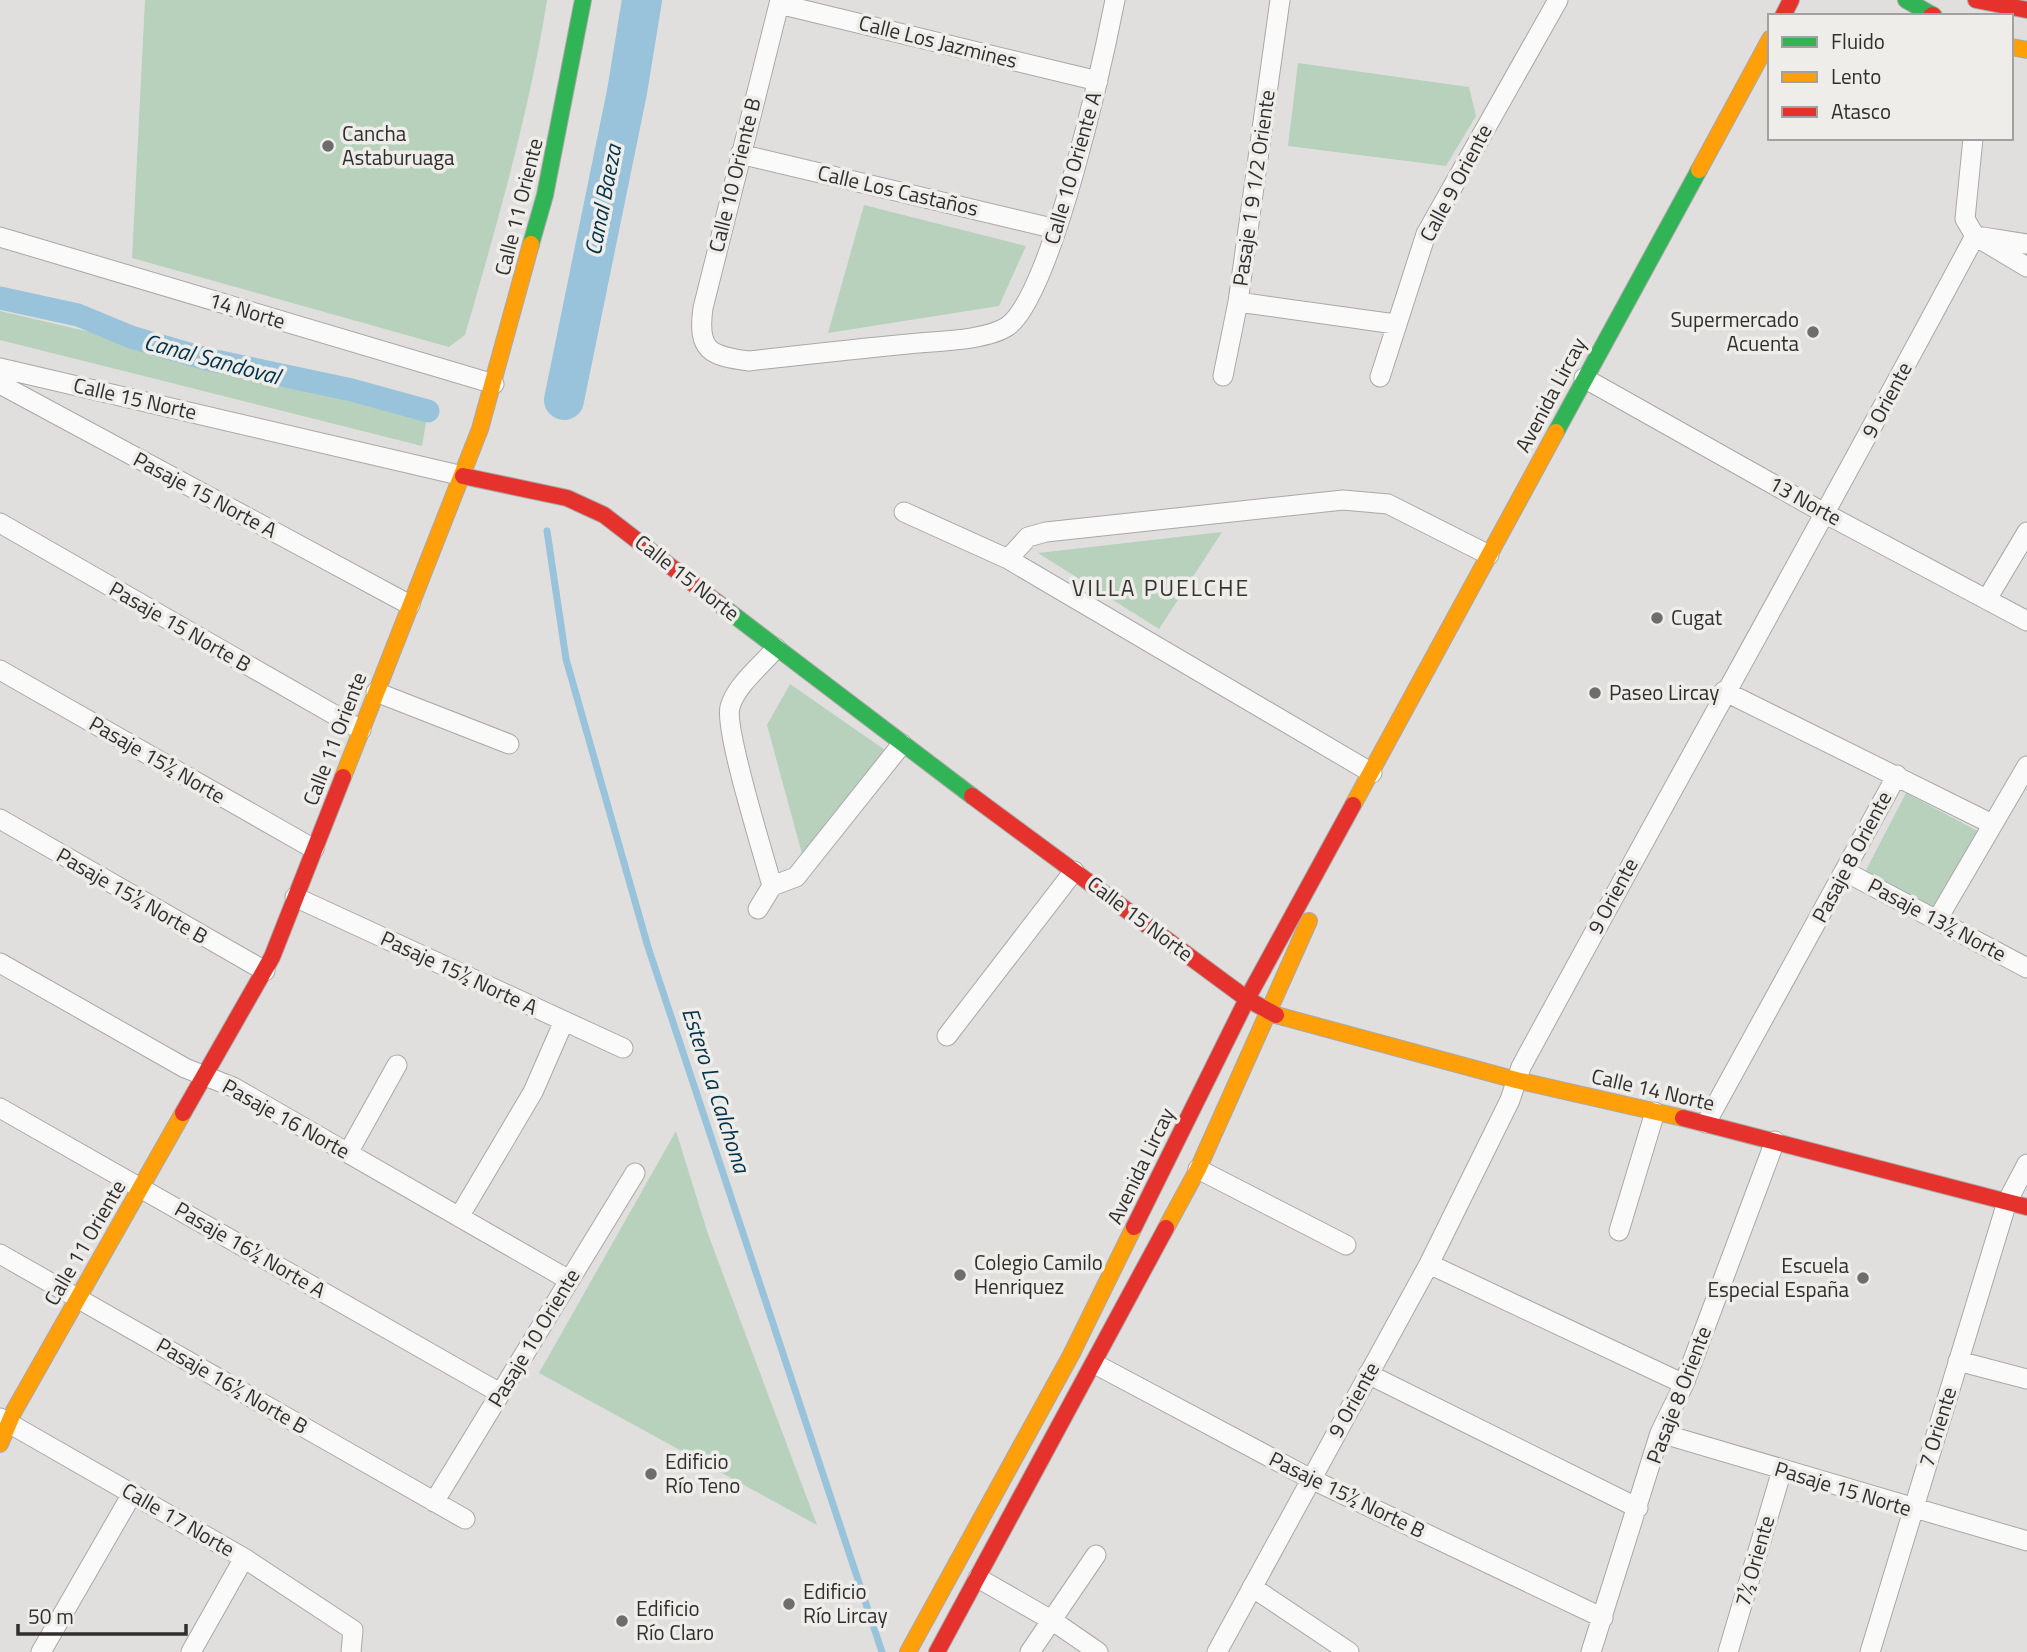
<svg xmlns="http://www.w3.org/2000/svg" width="2027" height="1652" viewBox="0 0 2027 1652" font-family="'Titillium Web',sans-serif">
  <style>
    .green { fill: #b8d1bd }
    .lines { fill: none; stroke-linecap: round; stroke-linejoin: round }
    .stream { stroke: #99c3da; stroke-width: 7 }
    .canal { stroke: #99c3da; stroke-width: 23 }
    .river { stroke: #99c3da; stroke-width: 40 }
    .street-casing { stroke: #a9a8a7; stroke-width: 21 }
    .fast-casing { stroke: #a9a8a7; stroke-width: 18 }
    .slow-casing { stroke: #a9a8a7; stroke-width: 18 }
    .jam-casing { stroke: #a9a8a7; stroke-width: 18 }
    .street { stroke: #fafafa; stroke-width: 19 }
    .fast { stroke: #30b455; stroke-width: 16 }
    .slow { stroke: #ff9f0a; stroke-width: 16 }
    .jam { stroke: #e5322d; stroke-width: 16 }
    .poi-dot { fill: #6e6d6c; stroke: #eeedea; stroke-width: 2.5 }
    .labels { text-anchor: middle; stroke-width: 7; stroke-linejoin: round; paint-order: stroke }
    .street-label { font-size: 21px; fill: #302f2e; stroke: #eeedea }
    .poi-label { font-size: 21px; fill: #302f2e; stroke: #eeedea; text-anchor: start }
    .water-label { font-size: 23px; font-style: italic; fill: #003249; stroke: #eeedea }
    .neighbourhood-label { font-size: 23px; letter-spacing: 2px; fill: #343431; stroke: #eeedea }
  </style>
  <rect width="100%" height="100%" fill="#e0dfde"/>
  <path class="green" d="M 145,0 L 547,0 C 529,114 497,224 465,335 L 449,347 L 132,258 Z
    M 1298,63 L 1469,87 L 1476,116 L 1446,166 L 1288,146 Z
    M 864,205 L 1026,246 L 999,306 L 828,333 Z
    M 0,311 L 428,411 L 422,446 L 0,340 Z
    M 1222,532 L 1159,629 L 1038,553 Z
    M 790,684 L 888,752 L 802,854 L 767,725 Z
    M 1906,793 L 1987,836 L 1943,912 L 1865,872 Z
    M 676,1131 L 708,1234 L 817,1525 L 539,1373 Z"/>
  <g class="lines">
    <path class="stream" d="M 547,531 L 566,659 L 648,947 L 882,1652"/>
    <path class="canal" d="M 0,298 L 78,315 L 131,337 L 206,359 L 352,390 L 428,411"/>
    <path class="river" d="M 564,400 L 627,92 L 642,0"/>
    <defs>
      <path id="street" d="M 780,0 L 703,308 C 697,351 710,356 749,361 C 802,355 855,349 908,344 C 935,341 986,341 1008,326 C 1052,294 1103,61 1115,0
        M 779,4 L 1098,81
        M 1973,138 L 1965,219 L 1975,236 L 2027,267
        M 740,154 L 1056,229
        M 0,237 L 494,384
        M 1983,237 L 2027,244
        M 1238,302 L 1395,324
        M 0,368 L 463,476
        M 1223,376 L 1238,302 L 1280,0
        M 1380,377 L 1426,234 L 1558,0
        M 1584,378 L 1826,514 L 2027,621
        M 0,384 L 410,605
        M 904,512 L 1008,559 L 1372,773
        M 0,523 L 361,730
        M 1008,559 L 1028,537 L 1046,532 L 1343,500 L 1388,504 L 1489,555
        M 1987,599 L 2027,532
        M 0,670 L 314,849
        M 1724,691 L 1992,824
        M 376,692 L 509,744
        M 0,819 L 265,971
        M 1846,872 L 2027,968
        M 772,886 C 764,855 724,730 730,707 C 736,685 762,665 776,648
        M 295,897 L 623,1048
        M 758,909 L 772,886 L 796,877 L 902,744
        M 1937,920 L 2027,766
        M 0,963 L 185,1068 L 233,1087 L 569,1280
        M 947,1036 L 1074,871
        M 0,1108 L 500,1393
        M 1706,1123 L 1897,775
        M 348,1153 L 397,1065
        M 1198,1169 L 1346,1245
        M 459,1217 L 533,1092 L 564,1021
        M 1619,1231 L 1655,1112
        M 0,1254 L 465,1519
        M 1429,1264 L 1684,1384
        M 1958,1361 L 2027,1379
        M 1095,1364 L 1311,1479 L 1603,1618
        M 1368,1374 L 1638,1508
        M 0,1418 L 244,1558 L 353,1630 L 351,1652
        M 1660,1433 L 2027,1541
        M 434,1502 L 635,1173
        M 978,1578 L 1053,1621 L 1098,1652
        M 1252,1587 L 1349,1652
        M 41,1652 L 132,1494
        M 191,1652 L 244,1558
        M 1030,1652 L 1096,1555
        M 1217,1652 L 1429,1264 L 1510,1100 L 1521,1067 C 1671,790 1826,515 1975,236
        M 1591,1652 L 1660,1433 L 1684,1384 L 1775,1141
        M 1728,1652 L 1782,1470
        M 1870,1652 L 2007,1202 L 2027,1164"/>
      <path id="fast" d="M 1906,0 L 1934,16
        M 531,244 L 545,195 L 583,0
        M 1556,432 L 1699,170
        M 718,603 L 972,796"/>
      <path id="slow" d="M 2011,47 L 2027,50
        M 1699,170 L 1770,39
        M 343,777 L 480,429 L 531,244
        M 1353,805 L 1556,432
        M 1276,1015 L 1516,1080 L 1683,1118
        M 1166,1228 L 1198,1169 L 1309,921
        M 0,1444 L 14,1411 L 183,1113
        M 908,1652 L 1071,1355 L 1134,1227"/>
      <path id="jam" d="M 1976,0 L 2027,10
        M 1783,16 L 1791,0
        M 1931,16 L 1933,15
        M 463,476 L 567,498 L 604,515 L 718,603
        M 972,796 L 1247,999 L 1276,1015
        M 183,1113 L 272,957 L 343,777
        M 1683,1118 L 2027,1207
        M 1134,1227 L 1247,999 L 1353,805
        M 937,1652 L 1166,1228"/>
    </defs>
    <use href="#street" class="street-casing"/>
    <use href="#fast" class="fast-casing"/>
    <use href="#slow" class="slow-casing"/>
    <use href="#jam" class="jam-casing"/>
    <use href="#street" class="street"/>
    <use href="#fast" class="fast"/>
    <use href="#slow" class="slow"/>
    <use href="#jam" class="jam"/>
  </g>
  <g class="poi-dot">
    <circle cx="328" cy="146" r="7"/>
    <circle cx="1813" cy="332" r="7"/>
    <circle cx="1657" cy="618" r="7"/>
    <circle cx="1595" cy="693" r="7"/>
    <circle cx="960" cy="1275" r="7"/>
    <circle cx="1863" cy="1278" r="7"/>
    <circle cx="651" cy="1474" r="7"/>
    <circle cx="789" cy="1604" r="7"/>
    <circle cx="622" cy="1621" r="7"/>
  </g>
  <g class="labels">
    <g class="street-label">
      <text transform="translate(938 42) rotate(14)" y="7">Calle Los Jazmines</text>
      <text transform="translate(1073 168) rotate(-74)" y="7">Calle 10 Oriente A</text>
      <text transform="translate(735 175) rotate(-76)" y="7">Calle 10 Oriente B</text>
      <text transform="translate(1456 183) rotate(-62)" y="7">Calle 9 Oriente</text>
      <text transform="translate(1254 188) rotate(-82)" y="7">Pasaje 1 9 1/2 Oriente</text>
      <text transform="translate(898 191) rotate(13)" y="7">Calle Los Castaños</text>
      <text transform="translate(519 207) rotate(-76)" y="7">Calle 11 Oriente</text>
      <text transform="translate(247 311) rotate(17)" y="7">14 Norte</text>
      <text transform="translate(1551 395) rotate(-62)" y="7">Avenida Lircay</text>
      <text transform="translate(135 399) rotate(13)" y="7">Calle 15 Norte</text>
      <text transform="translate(1887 400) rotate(-62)" y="7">9 Oriente</text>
      <text transform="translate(205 495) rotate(28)" y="7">Pasaje 15 Norte A</text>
      <text transform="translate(1805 501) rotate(29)" y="7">13 Norte</text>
      <text transform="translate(687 578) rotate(38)" y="7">Calle 15 Norte</text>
      <text transform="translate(180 627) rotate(30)" y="7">Pasaje 15 Norte B</text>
      <text transform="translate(335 739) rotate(-69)" y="7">Calle 11 Oriente</text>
      <text transform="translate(157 760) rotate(30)" y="7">Pasaje 15½ Norte</text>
      <text transform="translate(1852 857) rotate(-62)" y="7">Pasaje 8 Oriente</text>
      <text transform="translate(132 896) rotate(30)" y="7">Pasaje 15½ Norte B</text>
      <text transform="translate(1613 896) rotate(-62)" y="7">9 Oriente</text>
      <text transform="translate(1140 919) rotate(37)" y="7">Calle 15 Norte</text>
      <text transform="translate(1937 920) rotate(28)" y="7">Pasaje 13½ Norte</text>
      <text transform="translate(459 973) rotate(25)" y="7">Pasaje 15½ Norte A</text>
      <text transform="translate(1653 1090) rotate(13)" y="7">Calle 14 Norte</text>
      <text transform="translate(286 1119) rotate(29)" y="7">Pasaje 16 Norte</text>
      <text transform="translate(1141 1166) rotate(-64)" y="7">Avenida Lircay</text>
      <text transform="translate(85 1243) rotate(-60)" y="7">Calle 11 Oriente</text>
      <text transform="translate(250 1250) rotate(30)" y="7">Pasaje 16½ Norte A</text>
      <text transform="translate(534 1338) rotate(-59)" y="7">Pasaje 10 Oriente</text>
      <text transform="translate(232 1386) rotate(30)" y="7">Pasaje 16½ Norte B</text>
      <text transform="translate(1679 1395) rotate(-69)" y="7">Pasaje 8 Oriente</text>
      <text transform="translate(1354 1400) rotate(-61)" y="7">9 Oriente</text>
      <text transform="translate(1938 1427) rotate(-73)" y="7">7 Oriente</text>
      <text transform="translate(1843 1489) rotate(17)" y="7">Pasaje 15 Norte</text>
      <text transform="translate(1347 1495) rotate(26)" y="7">Pasaje 15½ Norte B</text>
      <text transform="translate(178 1520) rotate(30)" y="7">Calle 17 Norte</text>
      <text transform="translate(1755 1561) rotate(-74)" y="7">7½ Oriente</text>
    </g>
    <g class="poi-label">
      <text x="342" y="141">Cancha<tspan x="342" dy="24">Astaburuaga</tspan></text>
      <text x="1799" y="327" text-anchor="end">Supermercado<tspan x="1799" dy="24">Acuenta</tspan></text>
      <text x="1671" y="625">Cugat</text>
      <text x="1609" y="700">Paseo Lircay</text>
      <text x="974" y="1270">Colegio Camilo<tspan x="974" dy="24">Henriquez</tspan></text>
      <text x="1849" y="1273" text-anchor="end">Escuela<tspan x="1849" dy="24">Especial España</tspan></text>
      <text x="665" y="1469">Edificio<tspan x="665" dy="24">Río Teno</tspan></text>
      <text x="803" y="1599">Edificio<tspan x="803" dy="24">Río Lircay</tspan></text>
      <text x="636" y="1616">Edificio<tspan x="636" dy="24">Río Claro</tspan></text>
    </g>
    <g class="water-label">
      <text transform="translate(603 200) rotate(-79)" y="8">Canal Baeza</text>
      <text transform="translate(212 359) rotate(15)" y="8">Canal Sandoval</text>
      <text transform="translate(716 1090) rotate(72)" y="8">Estero La Calchona</text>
    </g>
    <g class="neighbourhood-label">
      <text x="1161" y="596">VILLA PUELCHE</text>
    </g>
  </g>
  <rect x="1768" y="14" width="245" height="126" fill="#eeedea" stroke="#a2a19f" stroke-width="2"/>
  <rect x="1782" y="37" width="35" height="10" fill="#30b455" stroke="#a2a19f" stroke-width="2"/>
  <text x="1831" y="49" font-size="21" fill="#302f2e">Fluido</text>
  <rect x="1782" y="72" width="35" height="10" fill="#ff9f0a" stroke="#a2a19f" stroke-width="2"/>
  <text x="1831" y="84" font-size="21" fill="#302f2e">Lento</text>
  <rect x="1782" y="107" width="35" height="10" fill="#e5322d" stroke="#a2a19f" stroke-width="2"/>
  <text x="1831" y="119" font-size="21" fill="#302f2e">Atasco</text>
  <path d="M18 1624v10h168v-10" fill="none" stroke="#302f2e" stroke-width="3.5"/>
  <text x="28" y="1624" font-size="21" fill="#302f2e" stroke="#eeedea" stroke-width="5" paint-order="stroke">50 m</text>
</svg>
